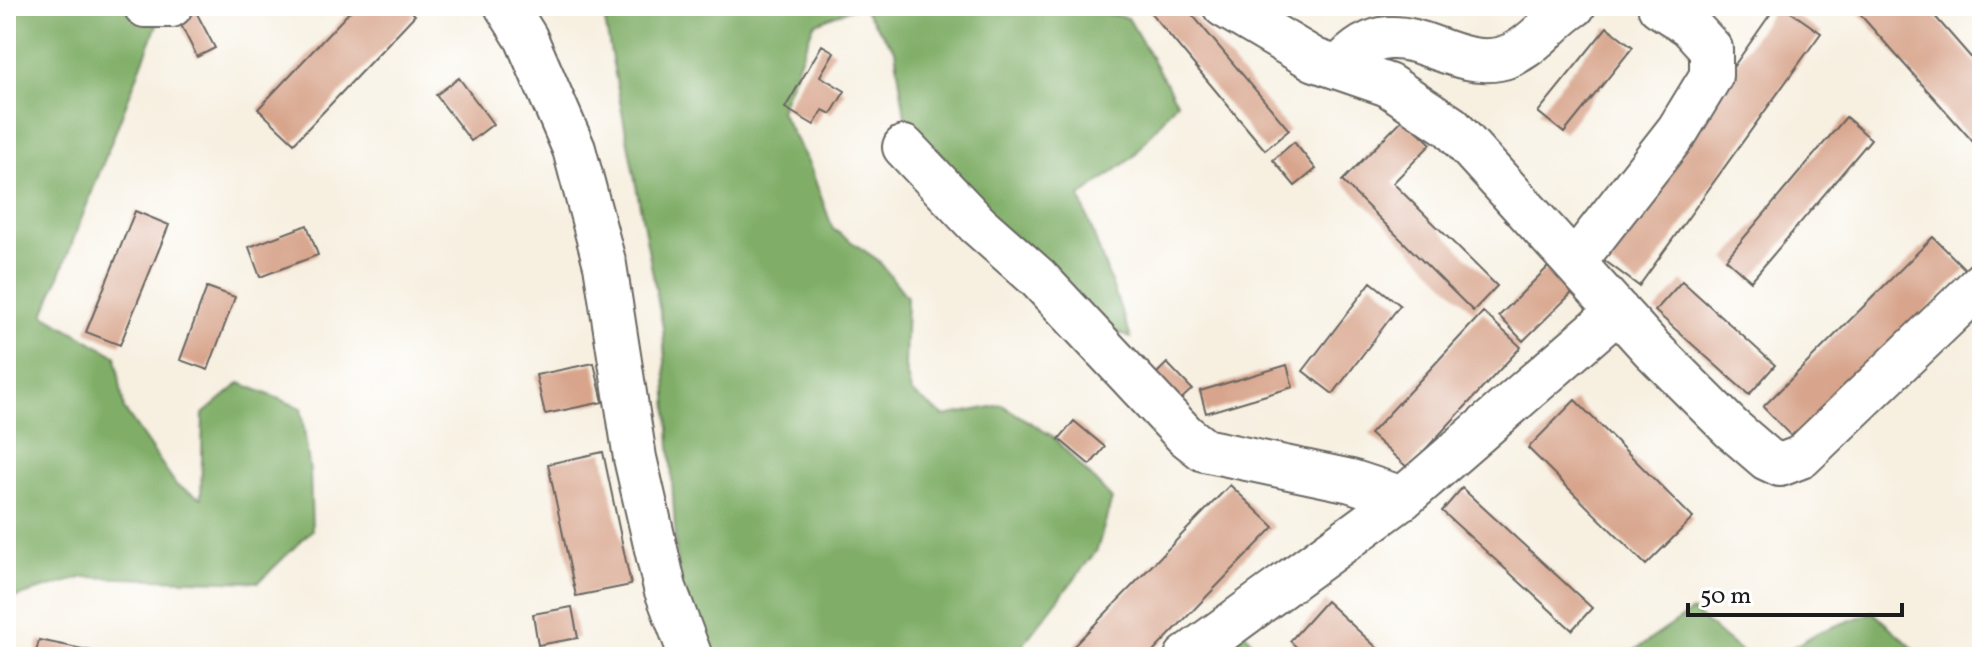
<svg xmlns="http://www.w3.org/2000/svg" width="1988" height="663" viewBox="0 0 1988 663" font-family="Vollkorn,serif">
  <style>
    .forest { fill: #80ae68; stroke: #4e6542; stroke-width: 2 }
    .building { fill: #d8a58c }
    .lines { fill: none; stroke-linecap: round; stroke-linejoin: round }
    .minor-casing { stroke: #696661; stroke-width: 46 }
    .minor { stroke: #fff; stroke-width: 42 }
  </style>
  <rect width="100%" height="100%" fill="#fff"/>
  <filter id="ink" filterUnits="userSpaceOnUse"><feTurbulence type="fractalNoise" baseFrequency=".0125" numOctaves="2"/><feDisplacementMap in="SourceGraphic" scale="16" xChannelSelector="R" yChannelSelector="G"/><feConvolveMatrix kernelMatrix="1 2 1 2 8 2 1 2 1" color-interpolation-filters="sRGB"/></filter>
  <filter id="wash" filterUnits="userSpaceOnUse"><feTurbulence type="fractalNoise" baseFrequency=".006" numOctaves="4" result="noise"/><feDisplacementMap in="SourceGraphic" scale="32" xChannelSelector="R" yChannelSelector="G"/><feGaussianBlur stdDeviation="1.8" result="paint"/><feColorMatrix in="noise" values="0 0 0 0 0 0 0 0 0 0 0 0 0 0 0 0 0 1.4 0 .05"/><feComposite in="paint" operator="in"/></filter>
  <g filter="url(#wash)">
    <rect width="100%" height="100%" fill="#f7f0e1"/>
    <path class="forest" d="M 6,6 L 124,6 L 157,25 L 44,315 L 116,356 L 124,409 L 177,486 L 201,498 L 203,414 L 240,383 L 301,408 L 310,472 L 312,530 L 259,582 L 84,577 L 6,600 Z
      M 602,6 L 858,6 L 814,24 L 780,111 L 809,164 L 833,229 L 878,260 L 907,297 L 905,367 L 911,392 L 944,416 L 1002,405 L 1052,436 L 1112,499 L 1097,550 L 1013,657 L 712,657 L 678,581 L 663,328 Z
      M 861,6 L 1065,6 L 1128,18 L 1177,102 L 1133,157 L 1080,197 L 1131,338 L 1098,325 L 940,174 L 905,116 L 895,50 Z
      M 1692,611 L 1748,657 L 1622,657 L 1626,656 Z
      M 1873,612 L 1923,657 L 1776,657 L 1819,632 Z
      M 1242,630 L 1265,657 L 1208,657 Z"/>
    <g id="blocks">
      <path class="building" d="M 355,6 L 405,6 L 415,15 L 294,143 L 258,109 Z
        M 1145,6 L 1185,6 L 1289,130 L 1265,150 Z
        M 1776,6 L 1782,6 L 1821,33 L 1639,286 L 1600,257 Z
        M 1862,6 L 1926,6 L 1982,70 L 1982,152 L 1857,11 Z
        M 195,10 L 215,48 L 197,57 L 178,19 Z
        M 1607,27 L 1633,47 L 1564,133 L 1538,112 Z
        M 822,45 L 834,52 L 820,76 L 845,91 L 831,114 L 823,110 L 814,125 L 785,108 Z
        M 459,78 L 493,124 L 471,141 L 436,95 Z
        M 1846,117 L 1871,139 L 1751,281 L 1726,259 Z
        M 1404,118 L 1431,144 L 1393,183 L 1497,286 L 1473,311 L 1342,181 Z
        M 1294,142 L 1316,169 L 1295,186 L 1273,160 Z
        M 135,211 L 169,225 L 120,345 L 86,332 Z
        M 307,225 L 318,255 L 260,277 L 249,247 Z
        M 1933,237 L 1966,270 L 1795,440 L 1763,407 Z
        M 1548,267 L 1573,292 L 1523,341 L 1499,316 Z
        M 1682,281 L 1775,365 L 1749,395 L 1655,311 Z
        M 1371,282 L 1400,305 L 1333,394 L 1303,371 Z
        M 207,287 L 235,297 L 208,370 L 180,360 Z
        M 1483,312 L 1521,347 L 1408,468 L 1370,434 Z
        M 594,363 L 603,402 L 545,414 L 536,375 Z
        M 1167,363 L 1192,389 L 1175,405 L 1151,379 Z
        M 1287,365 L 1293,387 L 1206,413 L 1200,391 Z
        M 1575,400 L 1693,518 L 1646,565 L 1528,448 Z
        M 1074,421 L 1105,447 L 1090,465 L 1059,439 Z
        M 603,452 L 631,585 L 576,596 L 548,464 Z
        M 1230,485 L 1274,527 L 1148,657 L 1071,657 L 1067,653 Z
        M 1462,488 L 1592,608 L 1572,630 L 1442,511 Z
        M 1326,601 L 1387,657 L 1307,657 L 1290,641 Z
        M 572,607 L 578,638 L 538,645 L 533,614 Z
        M 39,640 L 117,656 L 117,657 L 35,657 Z"/>
    </g>
  </g>
  <g filter="url(#ink)">
    <use href="#blocks" fill-opacity="0" stroke="#696661" stroke-width="2"/>
    <g class="lines">
      <defs>
        <path id="minor" d="M 145,6 L 171,6
          M 506,6 L 526,38 L 574,149 L 605,265 L 635,458 L 665,588 L 691,657
          M 1224,6 L 1315,60 L 1388,85 L 1451,127 L 1652,349 L 1731,428 L 1767,459 L 1780,465 L 1801,457 L 1982,283
          M 1339,68 C 1396,0 1440,70 1499,59 C 1529,53 1549,22 1574,6
          M 904,147 L 977,224 L 1038,278 L 1185,435 L 1204,450 L 1351,481 L 1403,498
          M 1574,263 L 1678,130 L 1711,76 L 1711,49 L 1689,25 L 1659,6
          M 1186,657 L 1403,498 L 1618,311"/>
      </defs>
      <use href="#minor" class="minor-casing"/>
      <use href="#minor" class="minor"/>
    </g>
  </g>
  <rect width="1988" height="663" fill="none" stroke="#fff" stroke-width="32"/>
  <path d="M1688 603v12h214v-12" fill="none" stroke="#1c1c1c" stroke-width="4"/>
  <text x="1700" y="603" font-size="24" fill="#1c1c1c" stroke="#ffffff" stroke-width="6" paint-order="stroke">50 m</text>
</svg>
